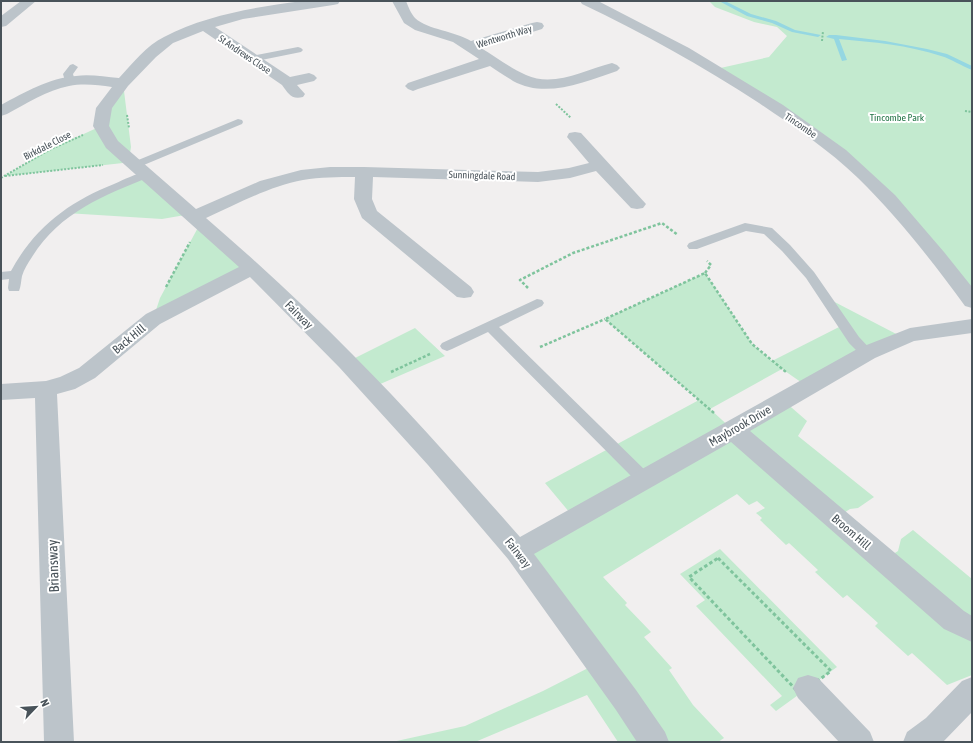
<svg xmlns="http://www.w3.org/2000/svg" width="973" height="743" viewBox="0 0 973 743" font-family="'Asap Condensed',sans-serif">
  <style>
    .green { fill: #c3eacf }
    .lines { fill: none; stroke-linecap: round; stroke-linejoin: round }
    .stream { fill: #95d7e2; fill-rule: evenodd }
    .path-far2 { stroke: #7fc49d; stroke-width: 2; stroke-dasharray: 2 1.5; stroke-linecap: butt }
    .path-far1 { stroke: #7fc49d; stroke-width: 2.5; stroke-dasharray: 3 2; stroke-linecap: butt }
    .path { stroke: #7fc49d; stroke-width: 3; stroke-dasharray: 3.5 2.5; stroke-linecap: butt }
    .lane { fill: #bcc4ca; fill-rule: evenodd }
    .street { fill: #bcc4ca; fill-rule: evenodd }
    .labels { text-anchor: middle; stroke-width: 4; stroke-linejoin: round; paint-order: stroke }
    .far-street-label { font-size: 10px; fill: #49535a; stroke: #fff }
    .far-park-label { font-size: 10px; fill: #227446; stroke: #fff }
    .street-label { font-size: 12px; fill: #49535a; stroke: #fff }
    .near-street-label { font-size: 14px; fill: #49535a; stroke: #fff }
  </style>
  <rect width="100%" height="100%" fill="#f1efef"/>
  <path class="green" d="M 709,1 L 972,1 L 972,301 L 875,184 L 716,69 L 769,57 L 787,36 L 777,27 L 754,22 L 715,7 Z
    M 123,83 L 131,147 L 129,159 L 132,162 L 5,176 L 49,150 L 101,126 Z
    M 146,175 L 191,214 L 162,219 L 66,213 Z
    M 201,222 L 252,268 L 153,319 L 160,298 Z
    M 705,273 L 752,344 L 772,361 L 843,325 L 825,297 L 904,338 L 808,387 L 782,369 L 710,409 L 733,430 L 784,401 L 807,421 L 798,436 L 874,497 L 858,508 L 850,509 L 836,518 L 884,560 L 898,551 L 901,539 L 913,530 L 972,579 L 972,675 L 947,685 L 912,653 L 908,656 L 875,626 L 878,623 L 847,595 L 843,598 L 815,572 L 818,570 L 789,543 L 786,545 L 760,520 L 762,518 L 756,513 L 765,508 L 757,501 L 749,505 L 737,494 L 603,577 L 627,603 L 625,605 L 651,632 L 644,637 L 672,668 L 669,670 L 693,705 L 724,738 L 718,742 L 618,742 L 587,695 L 475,742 L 392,742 L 465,726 L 543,691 L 598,663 L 517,551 L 575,519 L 545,483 L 699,400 L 605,319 Z
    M 415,328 L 445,356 L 371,388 L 347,362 Z
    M 720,549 L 837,667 L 776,711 L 770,705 L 782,696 L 696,606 L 705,600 L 680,574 Z"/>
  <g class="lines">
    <path class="stream" d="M 719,1 L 725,1 L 751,14 L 776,21 L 795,30 L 821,35 L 818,37 L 792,32 L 772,23 L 747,16 Z
      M 836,35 L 885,41 L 927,49 L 947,54 L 972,66 L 972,70 C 961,66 952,59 941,56 C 908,45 873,42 839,39 L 847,60 L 842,61 L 834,39 L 826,37 L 829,35 Z"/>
    <path class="path-far2" d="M 822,41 L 823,31
      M 556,104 L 571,118
      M 965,111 L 972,112
      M 127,115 L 129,128
      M 5,176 L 103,165
      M 1,178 L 49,150 L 83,135"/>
    <path class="path-far1" d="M 705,273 L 711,265 L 707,261
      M 166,287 L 190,242
      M 528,288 L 520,280 L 573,253 L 662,223 L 678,235
      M 540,347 L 605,319
      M 391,372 L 430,354
      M 714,413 L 605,319 L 705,273 L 752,344 L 786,372"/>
    <path class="path" d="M 718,558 L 831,671 L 800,694 L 689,577 Z"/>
    <path class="lane" d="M 298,47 L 301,48 L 303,50 L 301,52 L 252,62 L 247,59 L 252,56 Z
      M 73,64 L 78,67 L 73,74 L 75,81 L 70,84 L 65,81 L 63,74 L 70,65 Z
      M 238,119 L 242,120 L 243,122 L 242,124 L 139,167 L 135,168 L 130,165 L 131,163 Z
      M 146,172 L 152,175 L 150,177 C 104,195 59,213 32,257 C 28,263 24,269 22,276 C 21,281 21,286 19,291 L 9,291 L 8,288 L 9,279 L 1,280 L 1,272 L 11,271 C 34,228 70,201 114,184 C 125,179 135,174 146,172 Z
      M 745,223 L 772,228 L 790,245 L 814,272 L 859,337 L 874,353 L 872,356 L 867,358 L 862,356 L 849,343 L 806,278 L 782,251 L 764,234 L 746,231 L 697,249 L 689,249 L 687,246 L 689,243 Z
      M 537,299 L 542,300 L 544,303 L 542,306 L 499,327 L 651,476 L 653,480 L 651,484 L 645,486 L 639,484 L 488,332 L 452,349 L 447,351 L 442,349 L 440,346 L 442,343 Z"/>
    <path class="street" d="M 21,1 L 36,1 L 6,26 L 1,27 L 1,16 Z
      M 303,1 L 340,1 L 338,4 L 333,5 L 243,19 L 215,27 L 290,77 L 309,73 L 314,75 L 317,78 L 314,81 L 297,85 L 305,94 L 303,97 C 291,100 288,93 282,85 L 203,31 L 173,43 L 156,57 L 128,86 L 112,108 L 109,126 L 118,141 L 196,209 L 260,181 L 301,170 L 330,167 L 364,167 L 538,172 L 569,168 L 589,163 L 567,137 L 569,133 L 575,132 L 581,133 L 646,204 L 643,208 L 637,209 L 631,208 L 596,171 L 570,178 L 538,182 L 373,177 L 372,199 L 377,211 L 471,287 L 474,292 L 471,297 L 464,298 L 457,297 L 362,218 L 354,199 L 355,177 C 338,177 320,177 303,180 C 270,186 237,204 206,218 C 257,262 307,308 354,356 C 412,414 466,476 520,537 L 859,348 L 910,328 L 972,319 L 972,333 L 914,341 L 875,358 L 750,431 L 964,611 L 972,616 L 972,642 L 944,629 L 731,442 L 534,554 L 636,690 L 665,732 L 669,742 L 637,742 L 616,710 L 508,559 L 428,465 L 339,367 L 250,277 L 160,324 L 95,378 L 75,389 L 57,394 L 74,742 L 44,742 L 35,398 L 1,400 L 1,384 L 46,381 L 60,377 L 79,368 L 146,314 L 239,267 L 106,148 L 93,126 L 96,108 L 112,87 C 98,85 83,83 69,86 C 47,90 26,104 7,114 L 1,116 L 1,105 C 25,92 49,78 76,76 C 90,74 105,77 119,78 C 132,64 147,45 164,37 C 206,15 256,7 303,1 Z
      M 392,1 L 406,1 C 408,6 411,14 415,18 C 428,30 455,31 471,41 L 532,23 L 537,22 L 542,23 L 544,26 L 542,29 L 481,48 C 496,57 510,68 526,75 C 554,88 584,70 612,63 L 617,65 L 620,68 L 617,71 C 584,82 546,99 513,81 C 505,76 497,71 490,66 L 418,89 L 413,91 L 408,89 L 405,86 L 408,83 L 479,59 L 453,42 L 415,30 L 404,23 Z
      M 580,1 L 598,1 L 689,48 L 783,105 L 846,150 L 895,195 L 944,252 L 972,287 L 972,308 L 965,306 C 932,261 898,217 858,178 C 828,149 793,126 759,103 C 702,66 643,33 582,4 Z
      M 808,675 L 818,678 L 870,732 L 874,742 L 839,742 L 798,698 L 793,688 L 798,678 Z
      M 972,677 L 972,712 L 943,742 L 903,742 L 907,732 L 926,718 L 962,681 Z"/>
  </g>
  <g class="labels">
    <g class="far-street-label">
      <text transform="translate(504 36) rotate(-17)" y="4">Wentworth Way</text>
      <text transform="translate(245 54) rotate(34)" y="4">St Andrews Close</text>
      <text transform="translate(801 125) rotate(34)" y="4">Tincombe</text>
      <text transform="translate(47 145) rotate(-27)" y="4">Birkdale Close</text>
      <text transform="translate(482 175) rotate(2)" y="4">Sunningdale Road</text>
    </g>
    <g class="far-park-label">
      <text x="897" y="121">Tincombe Park</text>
    </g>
    <g class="street-label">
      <text transform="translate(299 315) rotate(45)" y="4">Fairway</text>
      <text transform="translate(129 339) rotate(-40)" y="4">Back Hill</text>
      <text transform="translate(740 426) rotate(-30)" y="4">Maybrook Drive</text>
      <text transform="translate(851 532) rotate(41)" y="4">Broom Hill</text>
      <text transform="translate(518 553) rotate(52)" y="4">Fairway</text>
    </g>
    <g class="near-street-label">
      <text transform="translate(53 566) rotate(-92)" y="5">Briansway</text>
    </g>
  </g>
  <rect width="973" height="743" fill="none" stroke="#49535a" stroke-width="4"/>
  <g transform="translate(36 707) rotate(65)" stroke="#ffffff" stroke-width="3" paint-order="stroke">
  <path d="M0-3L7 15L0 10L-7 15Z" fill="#49535a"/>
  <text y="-6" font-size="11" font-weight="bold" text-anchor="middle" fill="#49535a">N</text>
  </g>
</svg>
